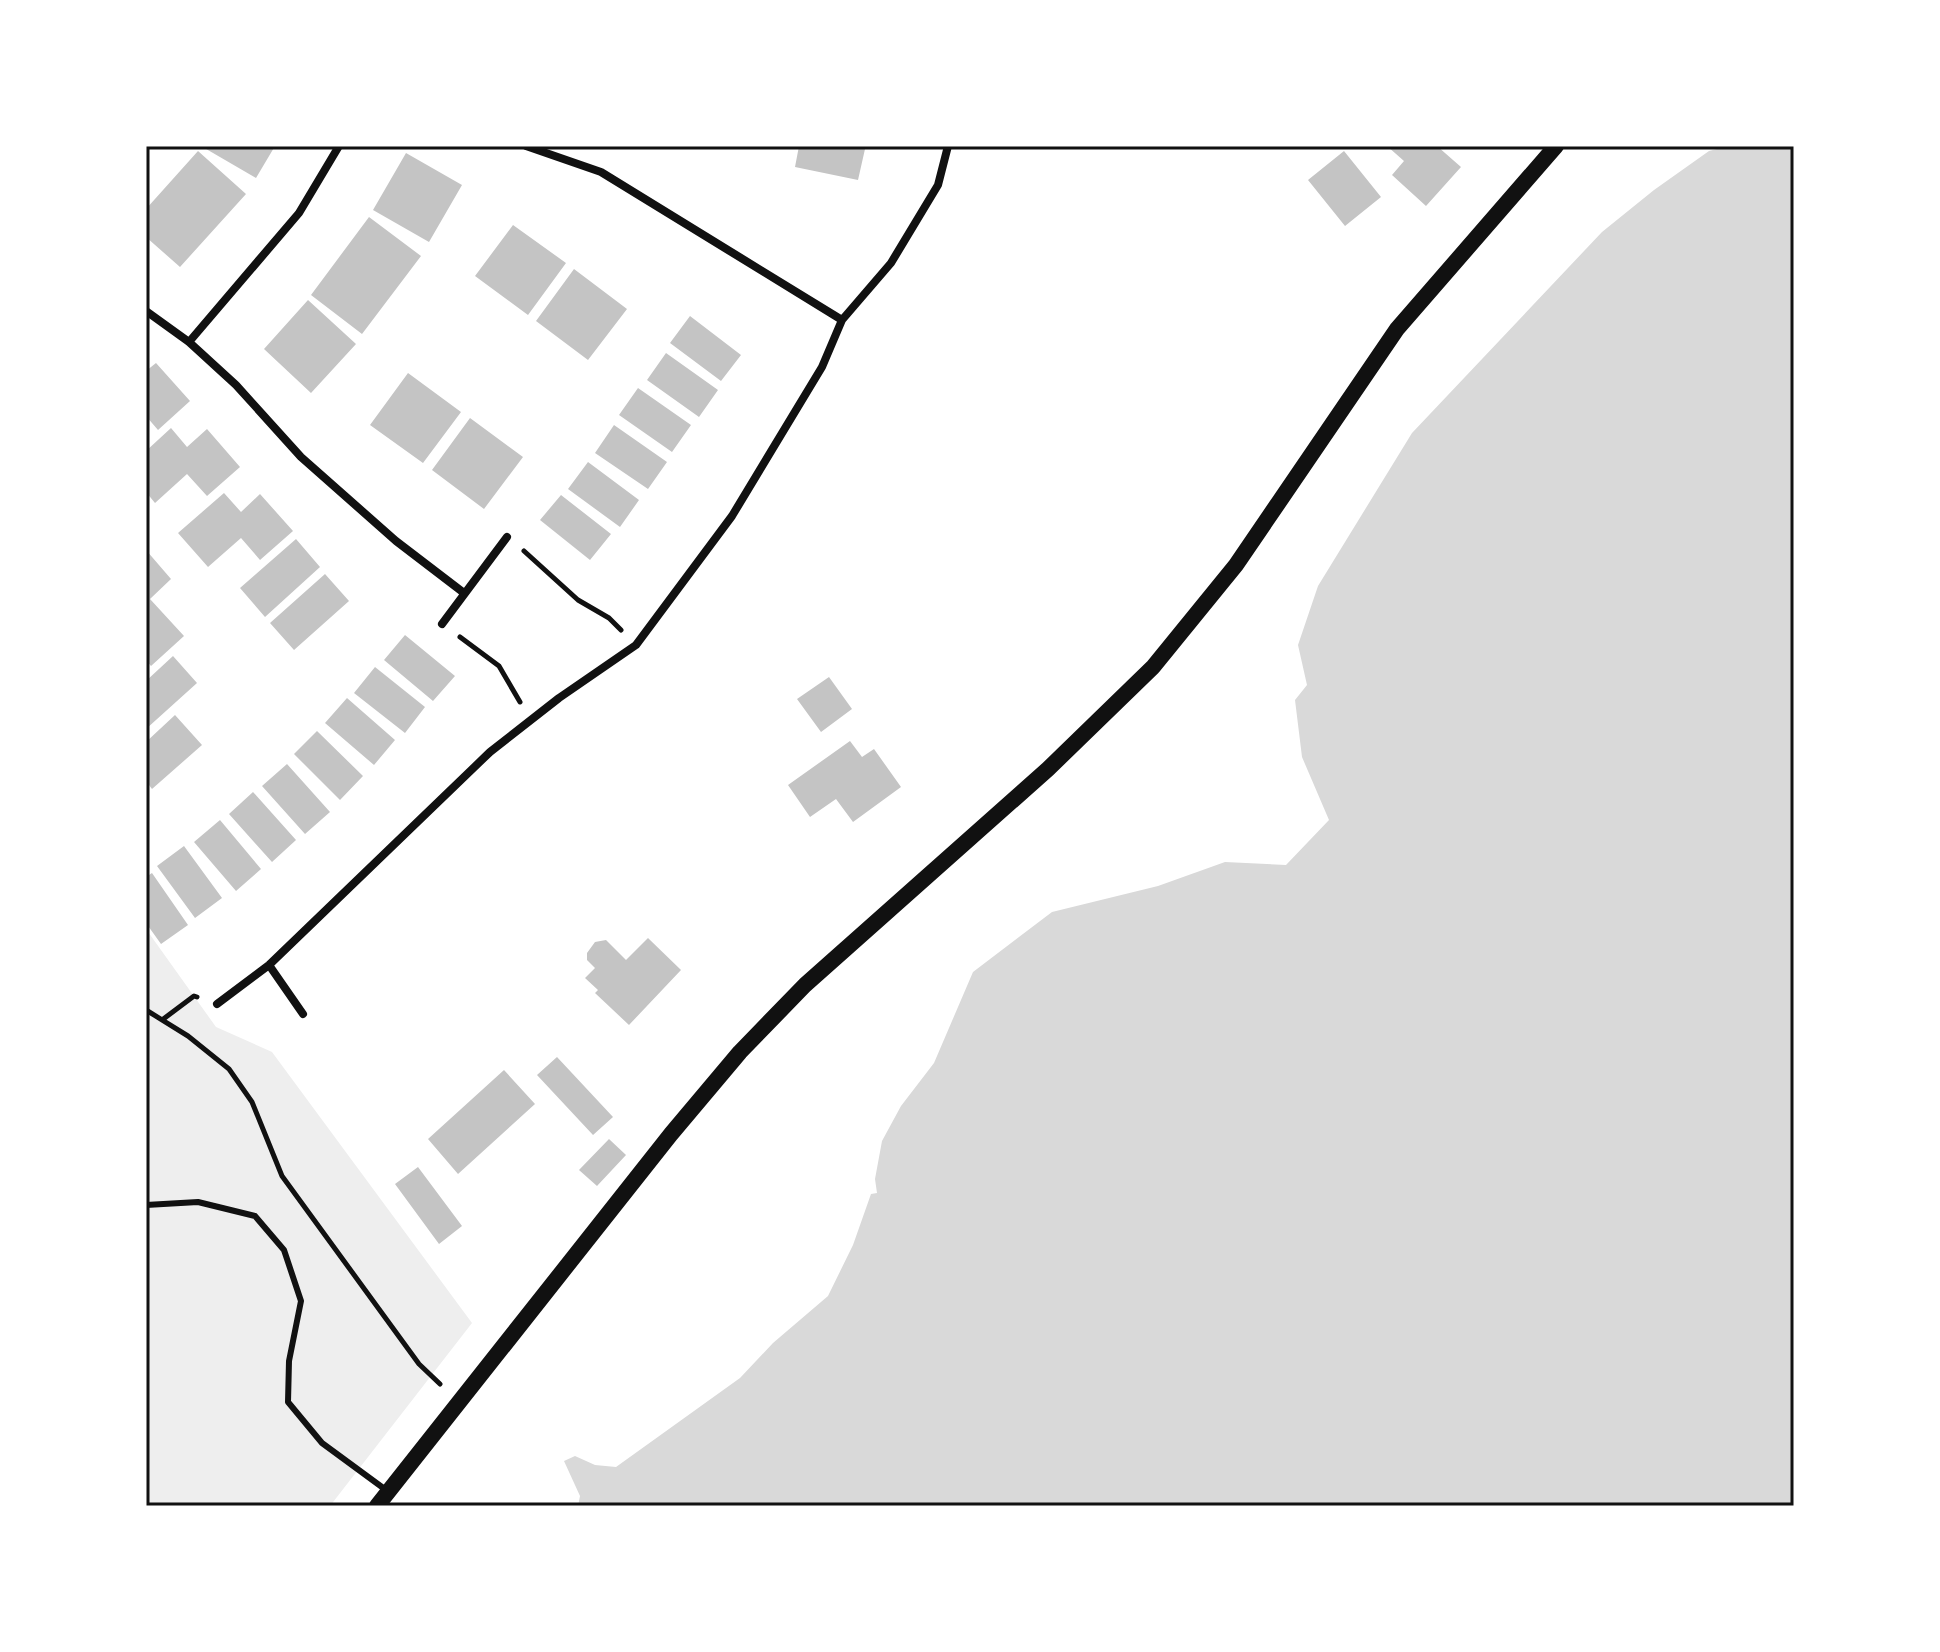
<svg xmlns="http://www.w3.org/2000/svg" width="1940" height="1652" viewBox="0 0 1940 1652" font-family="'Work Sans',sans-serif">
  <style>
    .green { fill: #eee }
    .water { fill: #d9d9d9 }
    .building { fill: #c4c4c4 }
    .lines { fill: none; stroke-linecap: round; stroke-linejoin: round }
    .path { stroke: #111; stroke-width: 5 }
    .service { stroke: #111; stroke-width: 6 }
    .minor { stroke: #111; stroke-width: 8 }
    .secondary { stroke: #111; stroke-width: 16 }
    .neatline { fill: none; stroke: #111; stroke-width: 3 }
  </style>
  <rect width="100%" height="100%" fill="#fff"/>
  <path class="green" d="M 146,929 L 216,1027 L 272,1052 L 472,1323 L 330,1506 L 146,1506 Z"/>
  <path class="water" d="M 1729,146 L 1794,146 L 1794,1506 L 578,1506 L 580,1496 L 564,1461 L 575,1456 L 595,1465 L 616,1467 L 740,1378 L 773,1343 L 828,1296 L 853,1245 L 871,1194 L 877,1193 L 875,1179 L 882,1141 L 901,1106 L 934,1063 L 973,972 L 1052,912 L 1158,886 L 1225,862 L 1286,865 L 1329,820 L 1302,757 L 1295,700 L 1307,685 L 1298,645 L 1318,586 L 1412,433 L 1602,232 L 1654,190 L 1709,151 Z"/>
  <path class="building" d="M 201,146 L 275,146 L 256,178 Z
    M 799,146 L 853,146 L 865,149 L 858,180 L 795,167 Z
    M 1387,146 L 1437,146 L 1461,167 L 1426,206 L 1392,175 L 1404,161 Z
    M 198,151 L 246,194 L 180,267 L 146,237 L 146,209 Z
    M 1344,151 L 1381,197 L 1345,226 L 1308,180 Z
    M 406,153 L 462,185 L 429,242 L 373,210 Z
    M 369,217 L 421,256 L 362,334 L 311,295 Z
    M 513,225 L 566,263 L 528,315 L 475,276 Z
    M 574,269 L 627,309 L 588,360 L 536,321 Z
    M 308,300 L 356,344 L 311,393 L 264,349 Z
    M 690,316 L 741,355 L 721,381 L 670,343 Z
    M 666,353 L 718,390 L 699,417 L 647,380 Z
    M 156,363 L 190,401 L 158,430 L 146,416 L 146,371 Z
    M 408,373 L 461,412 L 423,463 L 370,425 Z
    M 638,388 L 691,425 L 672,452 L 619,415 Z
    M 470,418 L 523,457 L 484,509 L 432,470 Z
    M 614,425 L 667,462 L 648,489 L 595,453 Z
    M 171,428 L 187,447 L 207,429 L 240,467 L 207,496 L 187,474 L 155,503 L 146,492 L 146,451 Z
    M 588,462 L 639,500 L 620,527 L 568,489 Z
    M 224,493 L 241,512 L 260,494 L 293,531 L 260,560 L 241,538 L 208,567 L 178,533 Z
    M 561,495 L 611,534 L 590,560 L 540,520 Z
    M 296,539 L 320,567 L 265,617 L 240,588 Z
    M 146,550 L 171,579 L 150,599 L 184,636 L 151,666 L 146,660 Z
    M 325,574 L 349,601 L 294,650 L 270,623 Z
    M 405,635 L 455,676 L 433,701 L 384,660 Z
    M 173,656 L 197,683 L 146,729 L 146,681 Z
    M 375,667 L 425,707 L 405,733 L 354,693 Z
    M 829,677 L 852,709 L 821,732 L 797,699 Z
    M 347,698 L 395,740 L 374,765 L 325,723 Z
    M 175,715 L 202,745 L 152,789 L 146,781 L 146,742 Z
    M 317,731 L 363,776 L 340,800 L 294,754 Z
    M 850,741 L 862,757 L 874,749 L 901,787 L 853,822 L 836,799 L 810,817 L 788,785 Z
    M 287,764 L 330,812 L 305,834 L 262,786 Z
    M 253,792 L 296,840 L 272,862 L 229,814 Z
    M 220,820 L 261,869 L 236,891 L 194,842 Z
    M 184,846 L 222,898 L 195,918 L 157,866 Z
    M 152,873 L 188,925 L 161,944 L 146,923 L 146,877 Z
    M 648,938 L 681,970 L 629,1025 L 595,993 L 598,990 L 585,978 L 595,968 L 587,960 L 587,953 L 595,942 L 606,940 L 626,960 Z
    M 557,1057 L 613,1117 L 593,1135 L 537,1075 Z
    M 504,1070 L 535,1104 L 458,1174 L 428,1139 Z
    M 609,1139 L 626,1155 L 597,1186 L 579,1170 Z
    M 418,1167 L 462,1226 L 439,1244 L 395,1184 Z"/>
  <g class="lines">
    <path class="path" d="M 524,551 L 578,600 L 609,618 L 621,630
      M 460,637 L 499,666 L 520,702
      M 146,1010 L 188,1036 L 229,1069 L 252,1102 L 282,1176 L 419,1364 L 440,1384
      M 162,1020 L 194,996 L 197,997"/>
    <path class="service" d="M 146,1205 L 198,1202 L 255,1216 L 284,1250 L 301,1301 L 289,1361 L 288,1402 L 322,1443 L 386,1490"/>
    <path class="minor" d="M 526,146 L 601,172 L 842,320
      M 146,311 L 189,342 L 236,385 L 301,457 L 396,541 L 464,593
      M 189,342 L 299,213 L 339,146
      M 442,624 L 507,537
      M 269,965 L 303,1014
      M 217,1004 L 269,965 L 490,752 L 559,698 L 636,645 L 732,516 L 822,367 L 842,320 L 891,263 L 938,185 L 948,146"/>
    <path class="secondary" d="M 377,1506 L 671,1134 L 740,1052 L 805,985 L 1048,769 L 1153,667 L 1236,565 L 1397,329 L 1556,146"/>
  </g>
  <rect width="1940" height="1652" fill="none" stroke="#ffffff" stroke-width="296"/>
  <rect x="148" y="148" width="1644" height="1356" class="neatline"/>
</svg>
